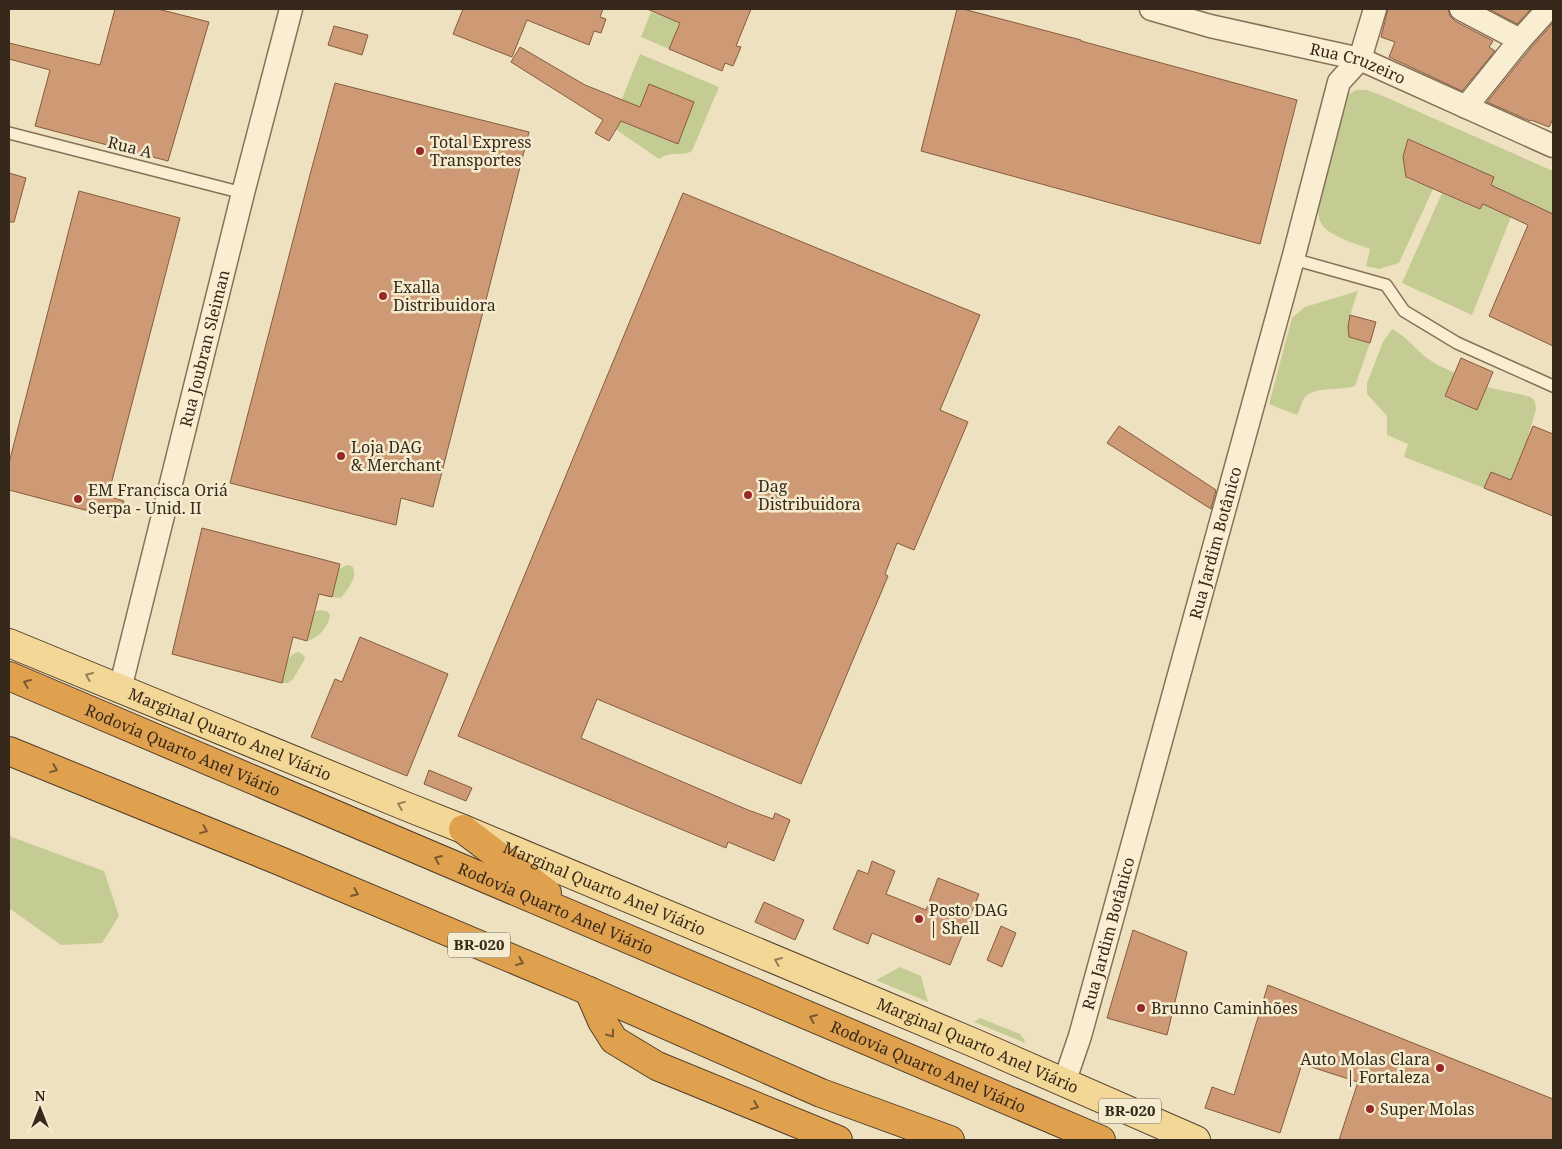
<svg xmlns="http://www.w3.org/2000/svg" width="1562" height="1149" viewBox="0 0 1562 1149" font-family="'Noto Serif',serif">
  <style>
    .green { fill: #c5cc93 }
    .building { fill: #cd9a75; stroke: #865b3d }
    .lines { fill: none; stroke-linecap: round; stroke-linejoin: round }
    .lane-casing { stroke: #877157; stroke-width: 14 }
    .street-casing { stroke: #877157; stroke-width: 25 }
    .primary-casing { stroke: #543f2c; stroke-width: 30 }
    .highway-casing { stroke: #543f2c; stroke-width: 30 }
    .lane { stroke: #f9eed2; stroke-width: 11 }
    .street { stroke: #f9eed2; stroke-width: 22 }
    .primary { stroke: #f2d796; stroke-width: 28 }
    .highway { stroke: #dfa14e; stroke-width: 28 }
    .oneway { stroke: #948059 }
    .oneway2 { stroke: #7a5930 }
    .poi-dot { fill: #962827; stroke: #f5ebcf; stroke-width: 2 }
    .labels { text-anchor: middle; stroke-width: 5; stroke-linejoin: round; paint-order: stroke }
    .shield { fill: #f5ebcf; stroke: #6f6352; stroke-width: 1 }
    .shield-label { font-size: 15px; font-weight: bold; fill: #36291c }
    .street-label { font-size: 16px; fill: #36291c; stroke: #f5ebcf }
    .poi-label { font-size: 16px; fill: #36291c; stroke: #f5ebcf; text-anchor: start }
  </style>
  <rect width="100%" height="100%" fill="#eee1bf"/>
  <path class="green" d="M 651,12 L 680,23 L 669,49 L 641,37 Z
    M 640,54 L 719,87 L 692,151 C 682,157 672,150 659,159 L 611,126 Z
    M 1356,90 L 1367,90 L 1383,96 L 1553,171 L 1553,214 L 1491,185 L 1494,177 L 1409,139 L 1403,157 L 1407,179 L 1433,189 L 1399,263 L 1379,269 L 1366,266 L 1370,249 C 1357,244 1327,236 1321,223 C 1318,217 1318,209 1318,203 L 1349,94 Z
    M 1442,193 L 1480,209 L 1483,204 L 1511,217 L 1472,315 L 1402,283 Z
    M 1358,291 C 1353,306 1347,320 1349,337 L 1370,343 L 1355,386 C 1340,391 1319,386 1306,396 C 1302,400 1300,409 1297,415 L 1269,404 L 1292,318 L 1305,307 Z
    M 1392,329 C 1404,335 1413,346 1423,355 C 1433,363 1444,368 1455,373 L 1446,397 L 1477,410 L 1487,387 L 1531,397 L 1535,402 L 1536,409 L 1526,444 L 1511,480 L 1491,472 L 1484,488 L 1404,457 L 1408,444 L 1387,435 L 1387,416 L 1367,394 L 1367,383 L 1383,342 Z
    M 347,565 L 352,566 C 359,577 348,588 341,598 L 332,597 L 339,569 Z
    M 319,610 L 327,611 L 330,615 C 329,626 318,639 307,641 L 314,612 Z
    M 299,652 L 304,656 L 305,659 L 293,679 L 288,683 L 282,683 C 285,671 285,654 299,652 Z
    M 9,836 L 104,871 L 119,916 L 102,943 L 61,945 L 9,908 Z
    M 900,967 L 921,976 L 928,1002 L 876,980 Z
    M 980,1018 L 1020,1034 L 1024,1039 L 1025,1043 L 974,1022 Z"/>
  <path class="building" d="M 115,9 L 158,9 L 209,22 L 168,161 L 35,126 L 50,70 L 9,59 L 9,43 L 100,65 Z
    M 463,9 L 603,9 L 600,17 L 606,19 L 601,33 L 594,31 L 589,45 L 527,20 L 512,57 L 453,34 Z
    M 647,9 L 751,9 L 736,46 L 741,47 L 733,66 L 725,63 L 722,71 L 669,49 L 680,23 Z
    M 957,9 L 963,9 L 1081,40 L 1081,41 L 1297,100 L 1260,244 L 921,151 Z
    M 1388,9 L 1448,9 L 1450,16 L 1455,21 L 1493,41 L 1489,47 L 1495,51 L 1462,91 L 1389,57 L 1395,42 L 1381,37 Z
    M 1489,9 L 1531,9 L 1517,24 Z
    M 1553,23 L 1553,119 L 1549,127 L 1531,120 L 1530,121 L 1487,102 L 1530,49 Z
    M 334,26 L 368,35 L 362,55 L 328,45 Z
    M 520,47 L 585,85 L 640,107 L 649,84 L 694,102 L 678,144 L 621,121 L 609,141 L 595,133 L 603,120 L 511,62 Z
    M 335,83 L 529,132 L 433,507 L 401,498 L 396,525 L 230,483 L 311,171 Z
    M 1408,139 L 1494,177 L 1491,185 L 1553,214 L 1553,346 L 1489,316 L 1528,225 L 1483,204 L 1480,209 L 1406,177 L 1403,157 Z
    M 9,173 L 26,178 L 14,222 L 9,222 Z
    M 79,191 L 180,218 L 108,496 L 124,501 L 119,519 L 9,490 L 9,463 Z
    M 683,193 L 980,315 L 940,410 L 968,422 L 914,550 L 897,543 L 885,574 L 888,576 L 801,784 L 597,699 L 581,738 L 748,810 L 773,819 L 775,813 L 790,820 L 774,861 L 728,842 L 726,848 L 458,736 Z
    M 1350,315 L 1376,322 L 1370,343 L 1349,337 L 1348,327 Z
    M 1461,358 L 1493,372 L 1477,410 L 1445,396 Z
    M 1119,426 L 1216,490 L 1211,509 L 1107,443 Z
    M 1533,426 L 1553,434 L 1553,516 L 1484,488 L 1491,472 L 1511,480 Z
    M 202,528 L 340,564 L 332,597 L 319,594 L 307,641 L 293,637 L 282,683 L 172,654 Z
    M 360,637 L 448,674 L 407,776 L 311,737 L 335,679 L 342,682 Z
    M 429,770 L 472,788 L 466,801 L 424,784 Z
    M 872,861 L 895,871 L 886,894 L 926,910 L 938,878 L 979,894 L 950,965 L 872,933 L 868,944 L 833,929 L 858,870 L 868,874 Z
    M 764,902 L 804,920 L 795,940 L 755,922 Z
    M 1001,926 L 1016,933 L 1002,967 L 987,960 Z
    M 1133,930 L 1187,952 L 1167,1035 L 1107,1018 Z
    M 1268,985 L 1553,1099 L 1553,1140 L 1339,1140 L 1358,1082 L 1302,1064 L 1280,1133 L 1205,1108 L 1212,1087 L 1234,1095 Z"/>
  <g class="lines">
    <defs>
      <path id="lane" d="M 9,133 L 243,193
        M 1293,259 L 1386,285 L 1404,311 L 1457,343 L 1553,386"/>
      <g id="street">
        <path id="s1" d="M 1151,9 L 1210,26 L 1360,59 L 1553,146"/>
        <path d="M 1461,9 L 1520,40"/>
        <path d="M 1466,107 L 1520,40 L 1548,9"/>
        <path id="s2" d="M 120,689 L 243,193 L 291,9"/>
        <path id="s3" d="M 1064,1083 L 1080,1036 L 1293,259 L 1339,82 L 1360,59 L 1375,9"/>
      </g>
      <g id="primary">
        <path id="s4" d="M 9,643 L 405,806 L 463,829 L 972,1042 L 1196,1140"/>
      </g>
      <g id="highway">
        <path id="s5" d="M 9,676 L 1101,1140"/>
        <path d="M 9,751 L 280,861 L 589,991 L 821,1093 L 950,1140"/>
        <path d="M 463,829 L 547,893"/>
        <path d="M 589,991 L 602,1021 L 614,1040 L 657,1066 L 838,1140"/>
      </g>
    </defs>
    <use href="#lane" class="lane-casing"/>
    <use href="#street" class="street-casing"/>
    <use href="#primary" class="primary-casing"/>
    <use href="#highway" class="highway-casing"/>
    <use href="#lane" class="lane"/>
    <use href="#street" class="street"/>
    <use href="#primary" class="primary"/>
    <use href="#highway" class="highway"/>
  </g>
  <defs><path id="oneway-chevron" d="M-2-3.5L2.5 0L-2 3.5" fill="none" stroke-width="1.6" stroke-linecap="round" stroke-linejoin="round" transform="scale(1.25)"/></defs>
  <g class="oneway">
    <use href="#oneway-chevron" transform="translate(89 676) rotate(-157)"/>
    <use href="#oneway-chevron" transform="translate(401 805) rotate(-158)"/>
    <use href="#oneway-chevron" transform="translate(778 961) rotate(-157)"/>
  </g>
  <g class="oneway2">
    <use href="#oneway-chevron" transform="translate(27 683) rotate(-157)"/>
    <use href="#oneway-chevron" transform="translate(54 769) rotate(22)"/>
    <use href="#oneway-chevron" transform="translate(204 830) rotate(22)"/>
    <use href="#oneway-chevron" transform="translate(438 859) rotate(-157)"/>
    <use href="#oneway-chevron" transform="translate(355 893) rotate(23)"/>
    <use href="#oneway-chevron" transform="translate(520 962) rotate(23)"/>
    <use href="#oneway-chevron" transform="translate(813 1018) rotate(-157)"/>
    <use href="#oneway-chevron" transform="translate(611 1034) rotate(54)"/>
    <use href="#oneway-chevron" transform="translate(755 1106) rotate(22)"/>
  </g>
  <g class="poi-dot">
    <circle cx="420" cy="151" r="5"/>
    <circle cx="383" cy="296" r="5"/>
    <circle cx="341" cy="456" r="5"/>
    <circle cx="748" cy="495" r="5"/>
    <circle cx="78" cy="499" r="5"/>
    <circle cx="919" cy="919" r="5"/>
    <circle cx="1141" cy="1008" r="5"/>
    <circle cx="1440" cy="1068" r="5"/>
    <circle cx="1370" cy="1109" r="5"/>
  </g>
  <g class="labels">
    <g class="shield">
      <rect x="448" y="932.5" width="62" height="25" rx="4"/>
      <rect x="1099" y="1098.5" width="62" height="25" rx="4"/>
    </g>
    <g class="shield-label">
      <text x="479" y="950">BR-020</text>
      <text x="1130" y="1116">BR-020</text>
    </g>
    <g class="street-label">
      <text dy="6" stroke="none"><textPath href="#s1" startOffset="214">Rua Cruzeiro</textPath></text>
      <text transform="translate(130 147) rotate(14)" y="6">Rua A</text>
      <text dy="6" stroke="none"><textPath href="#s2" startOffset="351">Rua Joubran Sleiman</textPath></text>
      <text dy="6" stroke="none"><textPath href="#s3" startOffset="561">Rua Jardim Botânico</textPath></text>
      <text dy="6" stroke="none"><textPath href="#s4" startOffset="239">Marginal Quarto Anel Viário</textPath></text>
      <text dy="6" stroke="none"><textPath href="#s5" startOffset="189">Rodovia Quarto Anel Viário</textPath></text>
      <text dy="6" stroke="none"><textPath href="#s4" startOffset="644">Marginal Quarto Anel Viário</textPath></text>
      <text dy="6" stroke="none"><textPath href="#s5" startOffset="594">Rodovia Quarto Anel Viário</textPath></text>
      <text dy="6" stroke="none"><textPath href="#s3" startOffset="156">Rua Jardim Botânico</textPath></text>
      <text dy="6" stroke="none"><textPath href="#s4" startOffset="1049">Marginal Quarto Anel Viário</textPath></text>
      <text dy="6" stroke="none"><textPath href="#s5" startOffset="999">Rodovia Quarto Anel Viário</textPath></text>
    </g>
    <g class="poi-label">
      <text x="430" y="148">Total Express<tspan x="430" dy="18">Transportes</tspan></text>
      <text x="393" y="293">Exalla<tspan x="393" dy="18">Distribuidora</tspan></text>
      <text x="351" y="453">Loja DAG<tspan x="351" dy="18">&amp; Merchant</tspan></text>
      <text x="758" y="492">Dag<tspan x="758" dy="18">Distribuidora</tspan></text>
      <text x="88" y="496">EM Francisca Oriá<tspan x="88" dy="18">Serpa - Unid. II</tspan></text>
      <text x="929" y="916">Posto DAG<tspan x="929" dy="18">| Shell</tspan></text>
      <text x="1151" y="1014">Brunno Caminhões</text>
      <text x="1430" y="1065" text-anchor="end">Auto Molas Clara<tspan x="1430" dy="18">| Fortaleza</tspan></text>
      <text x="1380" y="1115">Super Molas</text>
    </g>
  </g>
  <rect width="1562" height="1149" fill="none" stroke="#36291c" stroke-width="20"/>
  <g transform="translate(40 1109)" stroke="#f5ebcf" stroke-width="4" paint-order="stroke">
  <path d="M0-4L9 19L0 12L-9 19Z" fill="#36291c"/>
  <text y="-8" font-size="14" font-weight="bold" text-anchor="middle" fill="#36291c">N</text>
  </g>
</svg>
